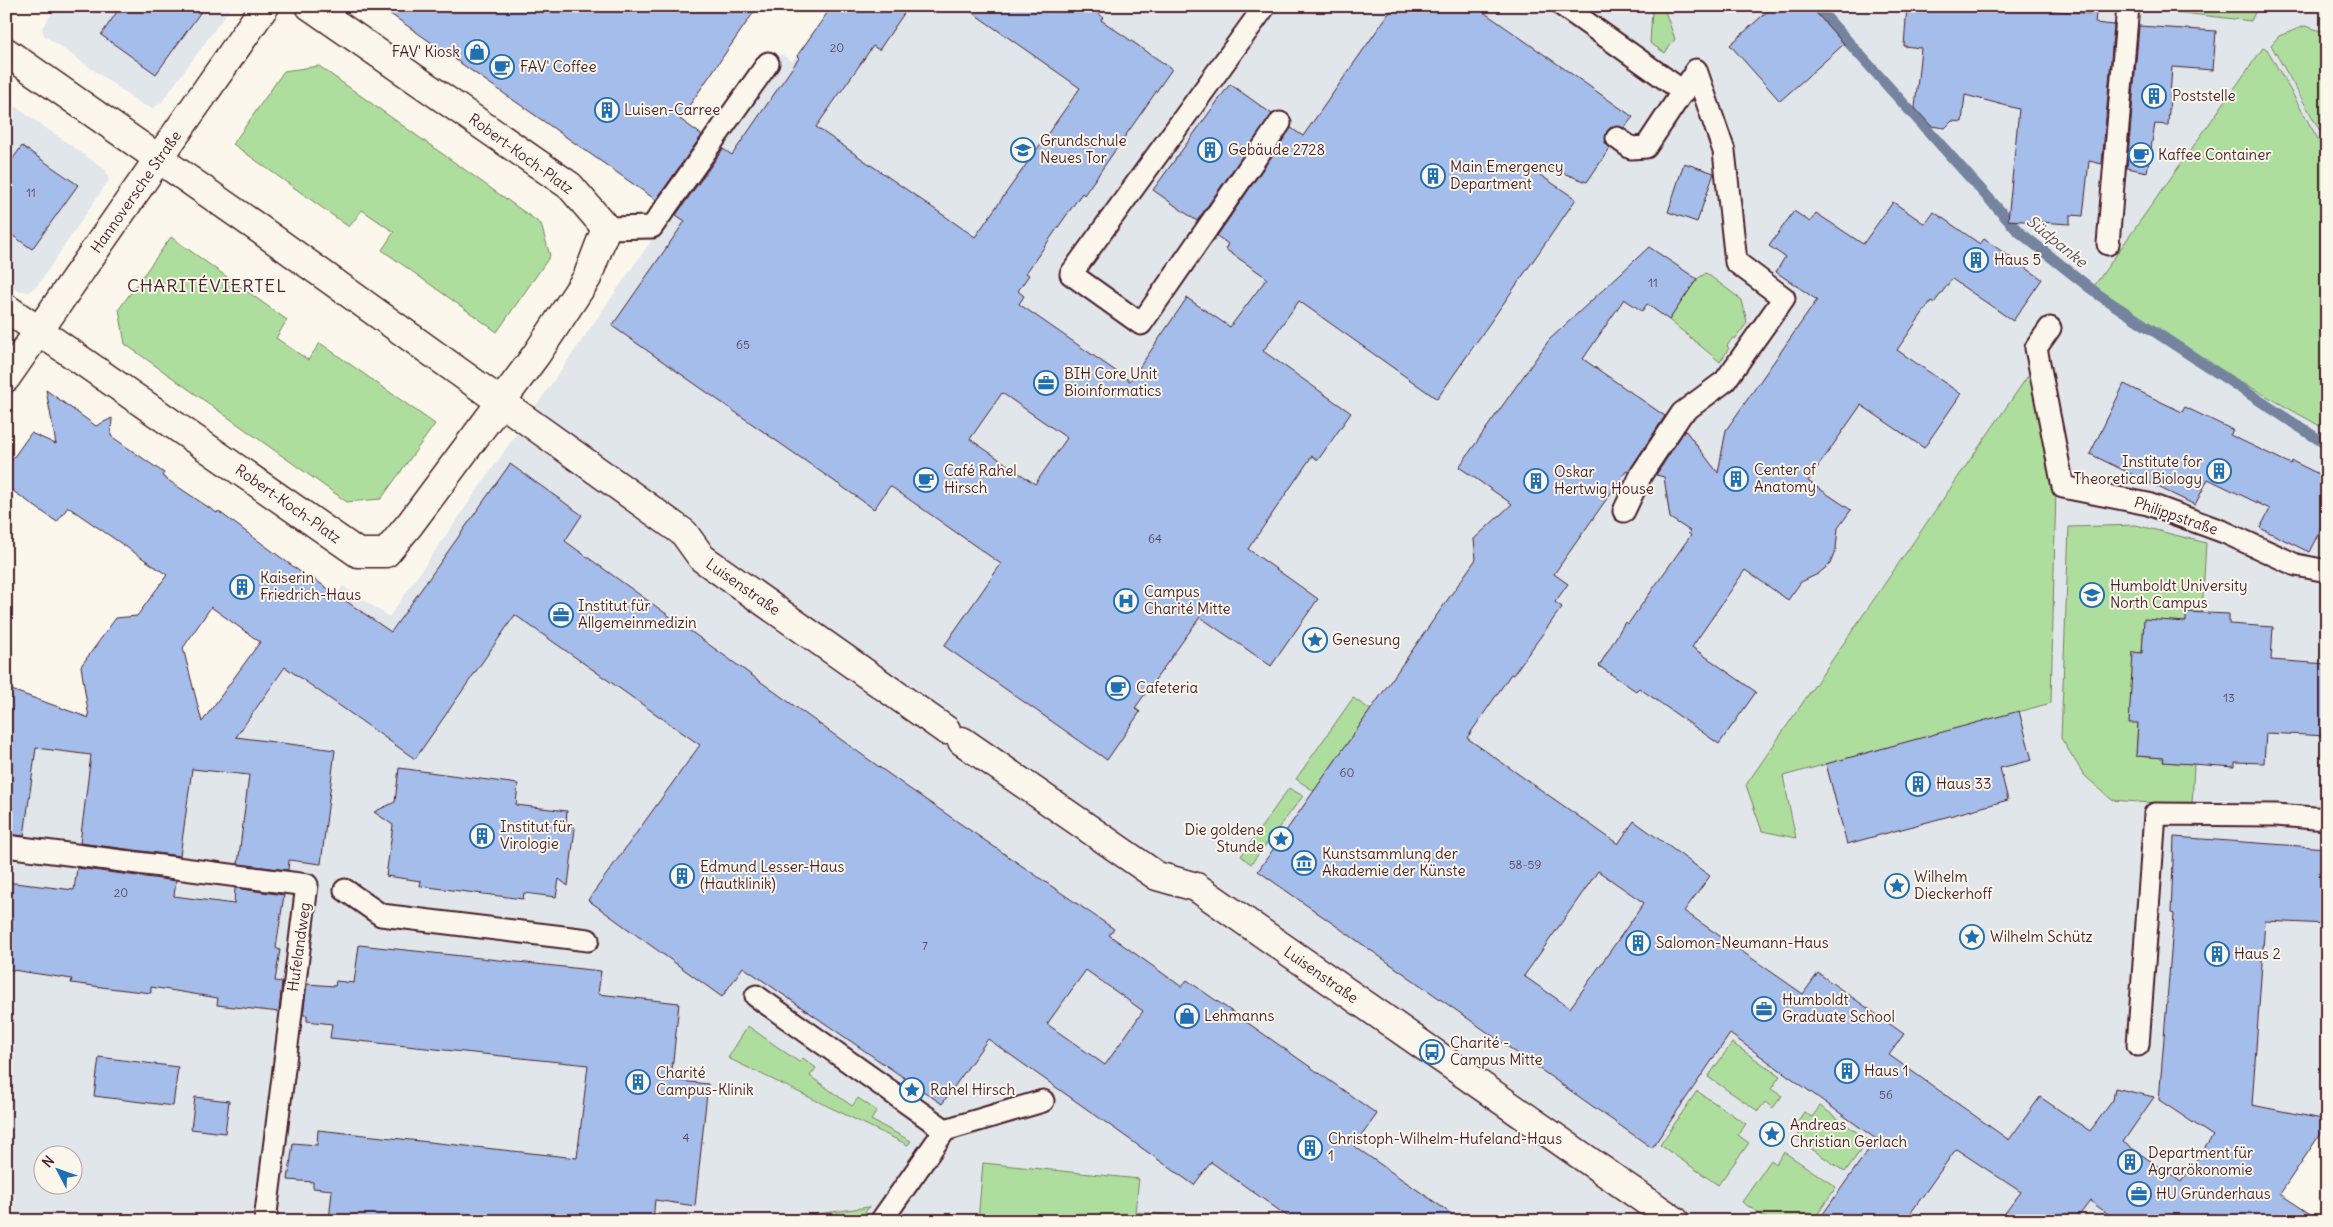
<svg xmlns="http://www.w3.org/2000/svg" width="2333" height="1227" viewBox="0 0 2333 1227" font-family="Delius,sans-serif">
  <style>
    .built { fill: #e1e6eb; fill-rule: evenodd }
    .green { fill: #aede9d; stroke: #7c7e64 }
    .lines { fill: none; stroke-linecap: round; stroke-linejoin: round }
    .stream { stroke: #74839f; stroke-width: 11 }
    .building { fill: #a4bdea; stroke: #4a1f2b; fill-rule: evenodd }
    .lane-casing { stroke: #4a1f2b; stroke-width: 25 }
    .street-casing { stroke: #4a1f2b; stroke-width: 31 }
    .secondary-casing { stroke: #4a1f2b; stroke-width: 31 }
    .lane { stroke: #fbf7ec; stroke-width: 21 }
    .street { stroke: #fbf7ec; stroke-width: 28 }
    .secondary { stroke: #fbf7ec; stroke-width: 28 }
    .labels { text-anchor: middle; stroke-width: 4; stroke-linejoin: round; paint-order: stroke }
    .number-label { font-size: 12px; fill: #60465b }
    .poi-label { font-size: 15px; fill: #4a1f2b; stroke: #fbf7ec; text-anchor: start }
    .street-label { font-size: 15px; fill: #4a1f2b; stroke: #fbf7ec }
    .water-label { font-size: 16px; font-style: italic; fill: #5f5165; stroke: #fbf7ec }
    .quarter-label { font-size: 18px; letter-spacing: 1px; fill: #4a1f2b; stroke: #fbf7ec }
  </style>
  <rect width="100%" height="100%" fill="#fbf7ec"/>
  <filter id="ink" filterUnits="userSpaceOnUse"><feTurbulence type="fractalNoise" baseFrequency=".02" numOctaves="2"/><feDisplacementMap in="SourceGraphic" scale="10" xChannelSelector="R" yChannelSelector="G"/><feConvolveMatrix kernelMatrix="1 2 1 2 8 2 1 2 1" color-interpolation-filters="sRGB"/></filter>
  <g filter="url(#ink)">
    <path class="built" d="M 57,6 L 232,6 L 161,103 L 153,108 L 143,105 L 44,35 L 42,28 Z
      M 832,6 L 2327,6 L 2327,1124 L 2271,1208 L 2183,1221 L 6,1221 L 6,687 L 72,712 L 236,738 L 343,586 L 389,617 L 781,54 L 792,61 ZM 42,1154 L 72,1154 L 72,1184 L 42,1184 Z
      M 6,100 L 106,170 L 109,180 L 37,286 L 28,292 L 17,290 L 6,283 Z"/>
    <path class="green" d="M 1649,6 L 1663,6 L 1675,39 L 1665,53 L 1650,43 L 1652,11 Z
      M 2258,6 L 2251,21 L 2132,7 L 2132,6 Z
      M 2305,26 L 2327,33 L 2327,143 L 2271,45 L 2279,36 Z
      M 2263,48 L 2267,49 L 2327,155 L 2327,430 L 2213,366 L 2094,286 Z
      M 319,66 L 541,224 L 550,256 L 497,332 L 382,250 L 394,232 L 362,210 L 349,227 L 233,144 L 284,71 Z
      M 171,237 L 287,320 L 276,338 L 308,360 L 320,343 L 435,424 L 381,499 L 347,502 L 125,344 L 119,309 Z
      M 1706,273 L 1742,300 L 1747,323 L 1735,339 L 1733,337 L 1727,346 L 1729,348 L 1720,362 L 1669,320 L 1697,279 Z
      M 2034,367 L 2056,485 L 2051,703 L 1783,776 L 1796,838 L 1762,831 L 1746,785 Z
      M 2136,525 L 2206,543 L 2202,613 L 2187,612 L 2186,622 L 2144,620 L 2142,653 L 2133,652 L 2138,723 L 2136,756 L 2164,758 L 2163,762 L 2194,764 L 2192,806 L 2112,800 L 2084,775 L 2061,738 L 2069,527 Z
      M 1353,698 L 1371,710 L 1314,791 L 1296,779 Z
      M 1289,788 L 1303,796 L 1251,864 L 1241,856 Z
      M 748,1026 L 799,1062 L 803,1058 L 816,1068 L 810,1076 L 852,1106 L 858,1098 L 877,1111 L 871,1120 L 911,1141 L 908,1145 L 728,1058 Z
      M 1732,1043 L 1780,1076 L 1771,1089 L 1782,1096 L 1773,1108 L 1765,1102 L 1758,1111 L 1708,1077 Z
      M 1697,1091 L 1746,1124 L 1738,1135 L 1749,1143 L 1718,1185 L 1660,1145 Z
      M 1820,1106 L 1868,1140 L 1845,1172 L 1796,1138 L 1802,1130 L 1795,1125 L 1804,1112 L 1812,1117 Z
      M 1784,1152 L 1836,1187 L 1813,1221 L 1770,1221 L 1742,1202 L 1771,1160 L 1776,1164 Z
      M 983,1163 L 1139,1179 L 1135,1212 L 1190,1217 L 1190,1221 L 978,1221 Z
      M 869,1207 L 859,1221 L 765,1221 Z"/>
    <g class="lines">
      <path class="stream" d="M 1816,6 L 2018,231 L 2099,295 L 2327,445"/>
    </g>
    <path class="building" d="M 121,6 L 205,6 L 156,74 L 101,35 Z
      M 379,6 L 758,6 L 680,119 L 702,135 L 656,200 Z
      M 832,6 L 909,6 L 879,50 L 873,46 L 816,127 L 975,237 L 1080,88 L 963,6 L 1087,6 L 1103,17 L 1101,20 L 1172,69 L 1084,195 L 1082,193 L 1026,273 L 1029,275 L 1018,291 L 1024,296 L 1019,304 L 1130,381 L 1187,298 L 1230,327 L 1267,278 L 1225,249 L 1228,244 L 1217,236 L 1291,128 L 1303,136 L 1394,6 L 1475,6 L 1633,117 L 1624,128 L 1612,126 L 1607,131 L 1605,143 L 1610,148 L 1587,182 L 1544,166 L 1540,175 L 1576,199 L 1437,399 L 1299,301 L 1263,351 L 1351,413 L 1318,460 L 1312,456 L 1248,549 L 1318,599 L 1271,666 L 1200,617 L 1135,708 L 1140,712 L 1107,760 L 944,646 L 1001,564 L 890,486 L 874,509 L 612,326 L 685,221 L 676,215 L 723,149 L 732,155 L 799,58 L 797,56 ZM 1002,393 L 1067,438 L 1035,484 L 970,439 Z
      M 1773,6 L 1810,6 L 1844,44 L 1780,101 L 1730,45 Z
      M 1907,6 L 1999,6 L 2096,14 L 2095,23 L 2114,25 L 2102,164 L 2089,161 L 2083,216 L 2070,215 L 2070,224 L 2008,220 L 2019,109 L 1965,95 L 1962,122 L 1952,121 L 1945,128 L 1931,126 L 1915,108 L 1921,48 L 1904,46 Z
      M 2139,26 L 2216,31 L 2213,70 L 2172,67 L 2168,125 L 2155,124 L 2147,172 L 2127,168 Z
      M 1230,84 L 1272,114 L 1197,221 L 1153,190 Z
      M 22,146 L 78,185 L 32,249 L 6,231 L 6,168 Z
      M 1684,163 L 1714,173 L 1697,222 L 1668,212 Z
      M 1893,202 L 1925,224 L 1934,212 L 1980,244 L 1984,239 L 2042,279 L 2013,321 L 1952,279 L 1934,303 L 1931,301 L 1897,350 L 1961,394 L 1924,448 L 1861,405 L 1808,481 L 1851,510 L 1838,528 L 1836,549 L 1830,564 L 1818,574 L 1801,582 L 1788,600 L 1745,570 L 1692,647 L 1756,692 L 1719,744 L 1639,688 L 1636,691 L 1599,666 L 1625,622 L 1628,624 L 1691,535 L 1688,533 L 1690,531 L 1670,518 L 1664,477 L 1656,475 L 1685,430 L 1718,473 L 1726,430 L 1817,300 L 1776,272 L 1785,257 L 1769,246 L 1794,211 L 1810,222 L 1816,213 L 1863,244 Z
      M 1649,247 L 1697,279 L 1669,320 L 1647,304 L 1642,311 L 1624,299 L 1583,359 L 1665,416 L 1629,471 L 1627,470 L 1554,574 L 1568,584 L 1555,602 L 1562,607 L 1513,675 L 1511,674 L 1467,738 L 1618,844 L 1634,821 L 1710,876 L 1684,911 L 1803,994 L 1818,973 L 1904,1034 L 1889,1055 L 2009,1140 L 2040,1097 L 2090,1131 L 2113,1100 L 2115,1088 L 2154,1097 L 2123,1142 L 2181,1182 L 2213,1136 L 2159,1100 L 2174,914 L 2171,913 L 2174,837 L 2327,848 L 2327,924 L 2265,921 L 2252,1105 L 2327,1120 L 2327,1124 L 2280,1194 L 2321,1221 L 2118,1221 L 2090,1201 L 2075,1221 L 1999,1221 L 2021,1192 L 1956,1149 L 1905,1221 L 1818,1221 L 1876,1139 L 1730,1034 L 1652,1148 L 1258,871 L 1476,559 L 1474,539 L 1512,504 L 1459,467 L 1549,340 ZM 1598,871 L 1644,903 L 1570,1008 L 1524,976 Z
      M 2124,384 L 2182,412 L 2185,407 L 2233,430 L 2230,435 L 2291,464 L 2292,461 L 2327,478 L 2327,517 L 2309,552 L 2260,528 L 2270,509 L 2208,479 L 2195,505 L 2090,454 Z
      M 46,390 L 96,426 L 112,418 L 111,436 L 164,473 L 162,476 L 217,513 L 218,511 L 310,579 L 311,577 L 391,632 L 510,464 L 582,515 L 565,541 L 907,787 L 1114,929 L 1109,935 L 1182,987 L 1187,980 L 1377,1114 L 1354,1146 L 1462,1221 L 1294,1221 L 1211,1162 L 1194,1185 L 988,1039 L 942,1104 L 743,967 L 722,997 L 588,900 L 700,745 L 515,615 L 415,759 L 285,667 L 236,737 L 335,750 L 321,864 L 289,860 L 288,870 L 238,864 L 249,775 L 192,769 L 180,856 L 80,843 L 91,755 L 36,748 L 24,836 L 6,834 L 6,688 L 89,718 L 81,666 L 116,618 L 137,616 L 167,575 L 68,507 L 57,522 L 6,486 L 6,468 L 31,433 L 56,444 ZM 211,607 L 260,642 L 202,722 L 183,648 ZM 1086,970 L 1143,1011 L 1105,1065 L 1047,1024 Z
      M 2186,612 L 2229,614 L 2229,624 L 2273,627 L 2271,660 L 2327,664 L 2327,736 L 2266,733 L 2264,763 L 2235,762 L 2235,767 L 2163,762 L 2164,758 L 2136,756 L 2138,723 L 2129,723 L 2133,652 L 2142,653 L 2144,619 L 2186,622 Z
      M 2019,711 L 2032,760 L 2000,768 L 2008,800 L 1847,844 L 1826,764 Z
      M 399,768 L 518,784 L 516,805 L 567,811 L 566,822 L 575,828 L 568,886 L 559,879 L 556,897 L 524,893 L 523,899 L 420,886 L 421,881 L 386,876 L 393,825 L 374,812 L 395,802 Z
      M 77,868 L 176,881 L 174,896 L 234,904 L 235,888 L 284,895 L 276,948 L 280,950 L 275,981 L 282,982 L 279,1012 L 217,1005 L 218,998 L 151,987 L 151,993 L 109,988 L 71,983 L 72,979 L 6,969 L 6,882 L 74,890 Z
      M 359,945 L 601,971 L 598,994 L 679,1003 L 671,1080 L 708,1084 L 695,1206 L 655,1200 L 653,1221 L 329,1221 L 332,1190 L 313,1188 L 313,1182 L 288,1180 L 293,1143 L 317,1145 L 318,1130 L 577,1158 L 588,1065 L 330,1038 L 332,1024 L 307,1021 L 307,1015 L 303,1015 L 307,984 L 335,986 L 336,981 L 354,983 Z
      M 99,1057 L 178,1067 L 173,1106 L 94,1096 Z
      M 195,1097 L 229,1101 L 225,1133 L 191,1129 Z"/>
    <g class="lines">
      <defs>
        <path id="lane" d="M 1265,6 L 1071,274 L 1141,324 L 1280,123
          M 1563,6 L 1684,92
          M 1617,138 L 1631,148 L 1646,147 L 1691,79
          M 606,228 L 652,227 L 768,63
          M 2108,244 L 2128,6
          M 2050,328 L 2036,348 L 2063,487 L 2148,504 L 2224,532 L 2296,565 L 2327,571
          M 1624,511 L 1642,473 L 1682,413 L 1725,381 L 1784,298 L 1736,262 L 1724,151 L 1696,70
          M 6,846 L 307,885 L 265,1221
          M 345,890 L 381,915 L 588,940
          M 756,996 L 945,1130
          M 2138,1045 L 2155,814 L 2276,815 L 2327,819
          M 881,1221 L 945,1130 L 1043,1101"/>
        <path id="street" d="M 6,308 L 358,553 L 386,553 L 410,524 L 536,355 L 587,278 L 606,228 L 570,186 L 310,6
          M 6,378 L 159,158"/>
        <path id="secondary" d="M 6,52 L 258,228 L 684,533 L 702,558 L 946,730
          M 159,158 L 265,6
          M 962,741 L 1157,876 L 1196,887 L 1675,1221"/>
      </defs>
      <use href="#lane" class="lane-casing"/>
      <use href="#street" class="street-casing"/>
      <use href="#secondary" class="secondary-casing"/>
      <use href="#lane" class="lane"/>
      <use href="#street" class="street"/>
      <use href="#secondary" class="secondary"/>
    </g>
  </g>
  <defs>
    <symbol id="shop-ring" viewBox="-11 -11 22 22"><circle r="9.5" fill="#fbf7ec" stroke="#1f6fb2" stroke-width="1.5"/><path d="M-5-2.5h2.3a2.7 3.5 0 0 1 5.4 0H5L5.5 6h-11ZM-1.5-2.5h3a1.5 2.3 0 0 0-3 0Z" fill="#1f6fb2"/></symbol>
    <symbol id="cafe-ring" viewBox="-11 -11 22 22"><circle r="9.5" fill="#fbf7ec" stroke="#1f6fb2" stroke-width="1.5"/><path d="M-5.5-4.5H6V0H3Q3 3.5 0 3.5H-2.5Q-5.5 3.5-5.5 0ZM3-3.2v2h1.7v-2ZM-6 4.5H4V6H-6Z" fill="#1f6fb2"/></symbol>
    <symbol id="building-ring" viewBox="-11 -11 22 22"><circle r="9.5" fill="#fbf7ec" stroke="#1f6fb2" stroke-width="1.5"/><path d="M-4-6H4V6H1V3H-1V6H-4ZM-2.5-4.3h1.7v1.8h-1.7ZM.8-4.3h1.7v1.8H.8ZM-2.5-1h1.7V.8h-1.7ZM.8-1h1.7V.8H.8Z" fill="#1f6fb2"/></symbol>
    <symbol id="school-ring" viewBox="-11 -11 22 22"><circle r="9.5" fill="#fbf7ec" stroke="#1f6fb2" stroke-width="1.5"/><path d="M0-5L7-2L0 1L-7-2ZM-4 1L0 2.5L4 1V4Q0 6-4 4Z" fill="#1f6fb2"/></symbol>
    <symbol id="office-ring" viewBox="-11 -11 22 22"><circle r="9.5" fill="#fbf7ec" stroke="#1f6fb2" stroke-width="1.5"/><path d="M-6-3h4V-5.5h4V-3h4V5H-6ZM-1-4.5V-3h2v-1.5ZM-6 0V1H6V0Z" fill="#1f6fb2"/></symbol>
    <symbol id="university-ring" viewBox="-11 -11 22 22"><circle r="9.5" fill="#fbf7ec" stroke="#1f6fb2" stroke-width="1.5"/><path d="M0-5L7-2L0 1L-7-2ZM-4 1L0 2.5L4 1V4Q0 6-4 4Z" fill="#1f6fb2"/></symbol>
    <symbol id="hospital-ring" viewBox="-11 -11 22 22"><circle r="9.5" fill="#fbf7ec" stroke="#1f6fb2" stroke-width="1.5"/><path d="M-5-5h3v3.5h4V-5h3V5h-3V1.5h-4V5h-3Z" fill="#1f6fb2"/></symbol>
    <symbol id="sight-ring" viewBox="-11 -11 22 22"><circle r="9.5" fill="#fbf7ec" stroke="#1f6fb2" stroke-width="1.5"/><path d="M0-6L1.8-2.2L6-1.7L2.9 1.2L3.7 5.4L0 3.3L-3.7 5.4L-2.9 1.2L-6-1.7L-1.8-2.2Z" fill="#1f6fb2"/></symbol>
    <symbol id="museum-ring" viewBox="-11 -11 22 22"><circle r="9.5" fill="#fbf7ec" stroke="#1f6fb2" stroke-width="1.5"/><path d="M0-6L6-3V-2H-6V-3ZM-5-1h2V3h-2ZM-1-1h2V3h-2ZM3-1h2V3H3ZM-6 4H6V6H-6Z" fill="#1f6fb2"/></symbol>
    <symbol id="bus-ring" viewBox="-11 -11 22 22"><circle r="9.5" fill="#fbf7ec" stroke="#1f6fb2" stroke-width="1.5"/><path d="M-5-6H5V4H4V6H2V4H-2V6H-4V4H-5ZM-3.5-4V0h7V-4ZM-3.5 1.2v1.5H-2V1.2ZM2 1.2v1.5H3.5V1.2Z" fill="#1f6fb2"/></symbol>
  </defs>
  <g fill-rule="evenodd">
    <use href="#shop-ring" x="463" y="38" width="28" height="28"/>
    <use href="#cafe-ring" x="488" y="53" width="28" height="28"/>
    <use href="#building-ring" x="2140" y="82" width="28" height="28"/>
    <use href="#building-ring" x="593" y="96" width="28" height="28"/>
    <use href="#school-ring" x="1009" y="136" width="28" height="28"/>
    <use href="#building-ring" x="1196" y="136" width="28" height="28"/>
    <use href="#cafe-ring" x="2127" y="141" width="28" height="28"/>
    <use href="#building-ring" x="1419" y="162" width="28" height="28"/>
    <use href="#building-ring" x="1962" y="246" width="28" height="28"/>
    <use href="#office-ring" x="1032" y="369" width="28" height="28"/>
    <use href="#building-ring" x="2205" y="457" width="28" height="28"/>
    <use href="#building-ring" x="1722" y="465" width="28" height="28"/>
    <use href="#cafe-ring" x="912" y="466" width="28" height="28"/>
    <use href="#building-ring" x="1522" y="467" width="28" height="28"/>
    <use href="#building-ring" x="228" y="573" width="28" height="28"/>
    <use href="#university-ring" x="2078" y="581" width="28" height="28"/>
    <use href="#hospital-ring" x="1112" y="587" width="28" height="28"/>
    <use href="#office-ring" x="547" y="601" width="28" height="28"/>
    <use href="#sight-ring" x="1301" y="626" width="28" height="28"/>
    <use href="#cafe-ring" x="1104" y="674" width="28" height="28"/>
    <use href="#building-ring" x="1904" y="770" width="28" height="28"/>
    <use href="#building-ring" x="468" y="822" width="28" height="28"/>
    <use href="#sight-ring" x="1267" y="825" width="28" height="28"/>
    <use href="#museum-ring" x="1290" y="849" width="28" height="28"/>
    <use href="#building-ring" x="668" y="862" width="28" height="28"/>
    <use href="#sight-ring" x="1883" y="872" width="28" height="28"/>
    <use href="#sight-ring" x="1958" y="923" width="28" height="28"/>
    <use href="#building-ring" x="1624" y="929" width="28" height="28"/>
    <use href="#building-ring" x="2203" y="940" width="28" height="28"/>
    <use href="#office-ring" x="1750" y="995" width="28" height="28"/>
    <use href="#shop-ring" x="1173" y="1002" width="28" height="28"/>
    <use href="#bus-ring" x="1418" y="1038" width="28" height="28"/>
    <use href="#building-ring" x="1833" y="1057" width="28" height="28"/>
    <use href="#building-ring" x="624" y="1068" width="28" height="28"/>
    <use href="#sight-ring" x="898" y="1076" width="28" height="28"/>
    <use href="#sight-ring" x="1758" y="1120" width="28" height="28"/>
    <use href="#building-ring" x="1296" y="1134" width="28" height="28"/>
    <use href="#building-ring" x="2116" y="1148" width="28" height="28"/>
    <use href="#office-ring" x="2125" y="1180" width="28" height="28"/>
  </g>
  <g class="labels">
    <g class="number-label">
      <text x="837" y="52">20</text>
      <text x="31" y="197">11</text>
      <text x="1653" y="287">11</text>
      <text x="743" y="349">65</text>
      <text x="1155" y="543">64</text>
      <text x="2229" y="702">13</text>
      <text x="1347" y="777">60</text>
      <text x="1525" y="869">58-59</text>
      <text x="121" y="897">20</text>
      <text x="925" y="950">7</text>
      <text x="1886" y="1099">56</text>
      <text x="686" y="1142">4</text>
    </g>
    <g class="poi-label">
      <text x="460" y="57" text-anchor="end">FAV' Kiosk</text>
      <text x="520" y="72">FAV' Coffee</text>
      <text x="2172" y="101">Poststelle</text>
      <text x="624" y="115">Luisen-Carree</text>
      <text x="1040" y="146">Grundschule<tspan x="1040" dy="17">Neues Tor</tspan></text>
      <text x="1228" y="155">Gebäude 2728</text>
      <text x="2158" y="160">Kaffee Container</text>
      <text x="1450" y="172">Main Emergency<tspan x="1450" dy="17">Department</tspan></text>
      <text x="1994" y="265">Haus 5</text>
      <text x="1064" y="379">BIH Core Unit<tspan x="1064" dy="17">Bioinformatics</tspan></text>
      <text x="2202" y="467" text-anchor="end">Institute for<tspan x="2202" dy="17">Theoretical Biology</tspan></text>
      <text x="1754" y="475">Center of<tspan x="1754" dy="17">Anatomy</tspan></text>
      <text x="944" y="476">Café Rahel<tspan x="944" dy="17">Hirsch</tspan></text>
      <text x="1554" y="477">Oskar<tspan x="1554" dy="17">Hertwig House</tspan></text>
      <text x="260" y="583">Kaiserin<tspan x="260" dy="17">Friedrich-Haus</tspan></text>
      <text x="2110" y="591">Humboldt University<tspan x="2110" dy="17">North Campus</tspan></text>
      <text x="1144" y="597">Campus<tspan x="1144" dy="17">Charité Mitte</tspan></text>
      <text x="578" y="611">Institut für<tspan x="578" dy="17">Allgemeinmedizin</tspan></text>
      <text x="1332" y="645">Genesung</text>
      <text x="1136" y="693">Cafeteria</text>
      <text x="1936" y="789">Haus 33</text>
      <text x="500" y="832">Institut für<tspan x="500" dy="17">Virologie</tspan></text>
      <text x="1264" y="835" text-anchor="end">Die goldene<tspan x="1264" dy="17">Stunde</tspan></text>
      <text x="1322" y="859">Kunstsammlung der<tspan x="1322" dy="17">Akademie der Künste</tspan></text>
      <text x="700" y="872">Edmund Lesser-Haus<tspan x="700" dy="17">(Hautklinik)</tspan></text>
      <text x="1914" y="882">Wilhelm<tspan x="1914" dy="17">Dieckerhoff</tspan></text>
      <text x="1990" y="942">Wilhelm Schütz</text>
      <text x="1656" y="948">Salomon-Neumann-Haus</text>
      <text x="2234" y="959">Haus 2</text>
      <text x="1782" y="1005">Humboldt<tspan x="1782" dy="17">Graduate School</tspan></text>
      <text x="1204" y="1021">Lehmanns</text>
      <text x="1450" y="1048">Charité -<tspan x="1450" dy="17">Campus Mitte</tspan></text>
      <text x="1864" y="1076">Haus 1</text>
      <text x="656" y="1078">Charité<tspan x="656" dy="17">Campus-Klinik</tspan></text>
      <text x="930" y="1095">Rahel Hirsch</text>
      <text x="1790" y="1130">Andreas<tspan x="1790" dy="17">Christian Gerlach</tspan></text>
      <text x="1328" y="1144">Christoph-Wilhelm-Hufeland-Haus<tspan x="1328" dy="17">1</tspan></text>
      <text x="2148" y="1158">Department für<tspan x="2148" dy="17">Agrarökonomie</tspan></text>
      <text x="2156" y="1199">HU Gründerhaus</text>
    </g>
    <g class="street-label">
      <text transform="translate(521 154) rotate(36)" y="5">Robert-Koch-Platz</text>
      <text transform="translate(136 192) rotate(-55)" y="5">Hannoversche Straße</text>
      <text transform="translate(288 504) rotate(35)" y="5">Robert-Koch-Platz</text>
      <text transform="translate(2176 516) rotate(19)" y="5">Philippstraße</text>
      <text transform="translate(743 587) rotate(35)" y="5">Luisenstraße</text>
      <text transform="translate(299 947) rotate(-82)" y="5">Hufelandweg</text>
      <text transform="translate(1321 975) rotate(35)" y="5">Luisenstraße</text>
    </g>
    <g class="water-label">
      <text transform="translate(2057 241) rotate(39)" y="6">Südpanke</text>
    </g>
    <g class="quarter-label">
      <text x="207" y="292">CHARITÉVIERTEL</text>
    </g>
  </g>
  <rect width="2333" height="1227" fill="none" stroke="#fbf7ec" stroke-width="25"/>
  <rect x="12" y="12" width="2308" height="1202" fill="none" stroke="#4a1f2b" stroke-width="2" filter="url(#ink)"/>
  <g transform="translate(58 1170) rotate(311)"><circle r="24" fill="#fbf7ec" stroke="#b4a19f"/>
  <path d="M0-4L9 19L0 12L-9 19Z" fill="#1f6fb2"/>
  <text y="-8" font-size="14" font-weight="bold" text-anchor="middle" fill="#4a1f2b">N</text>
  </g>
</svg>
